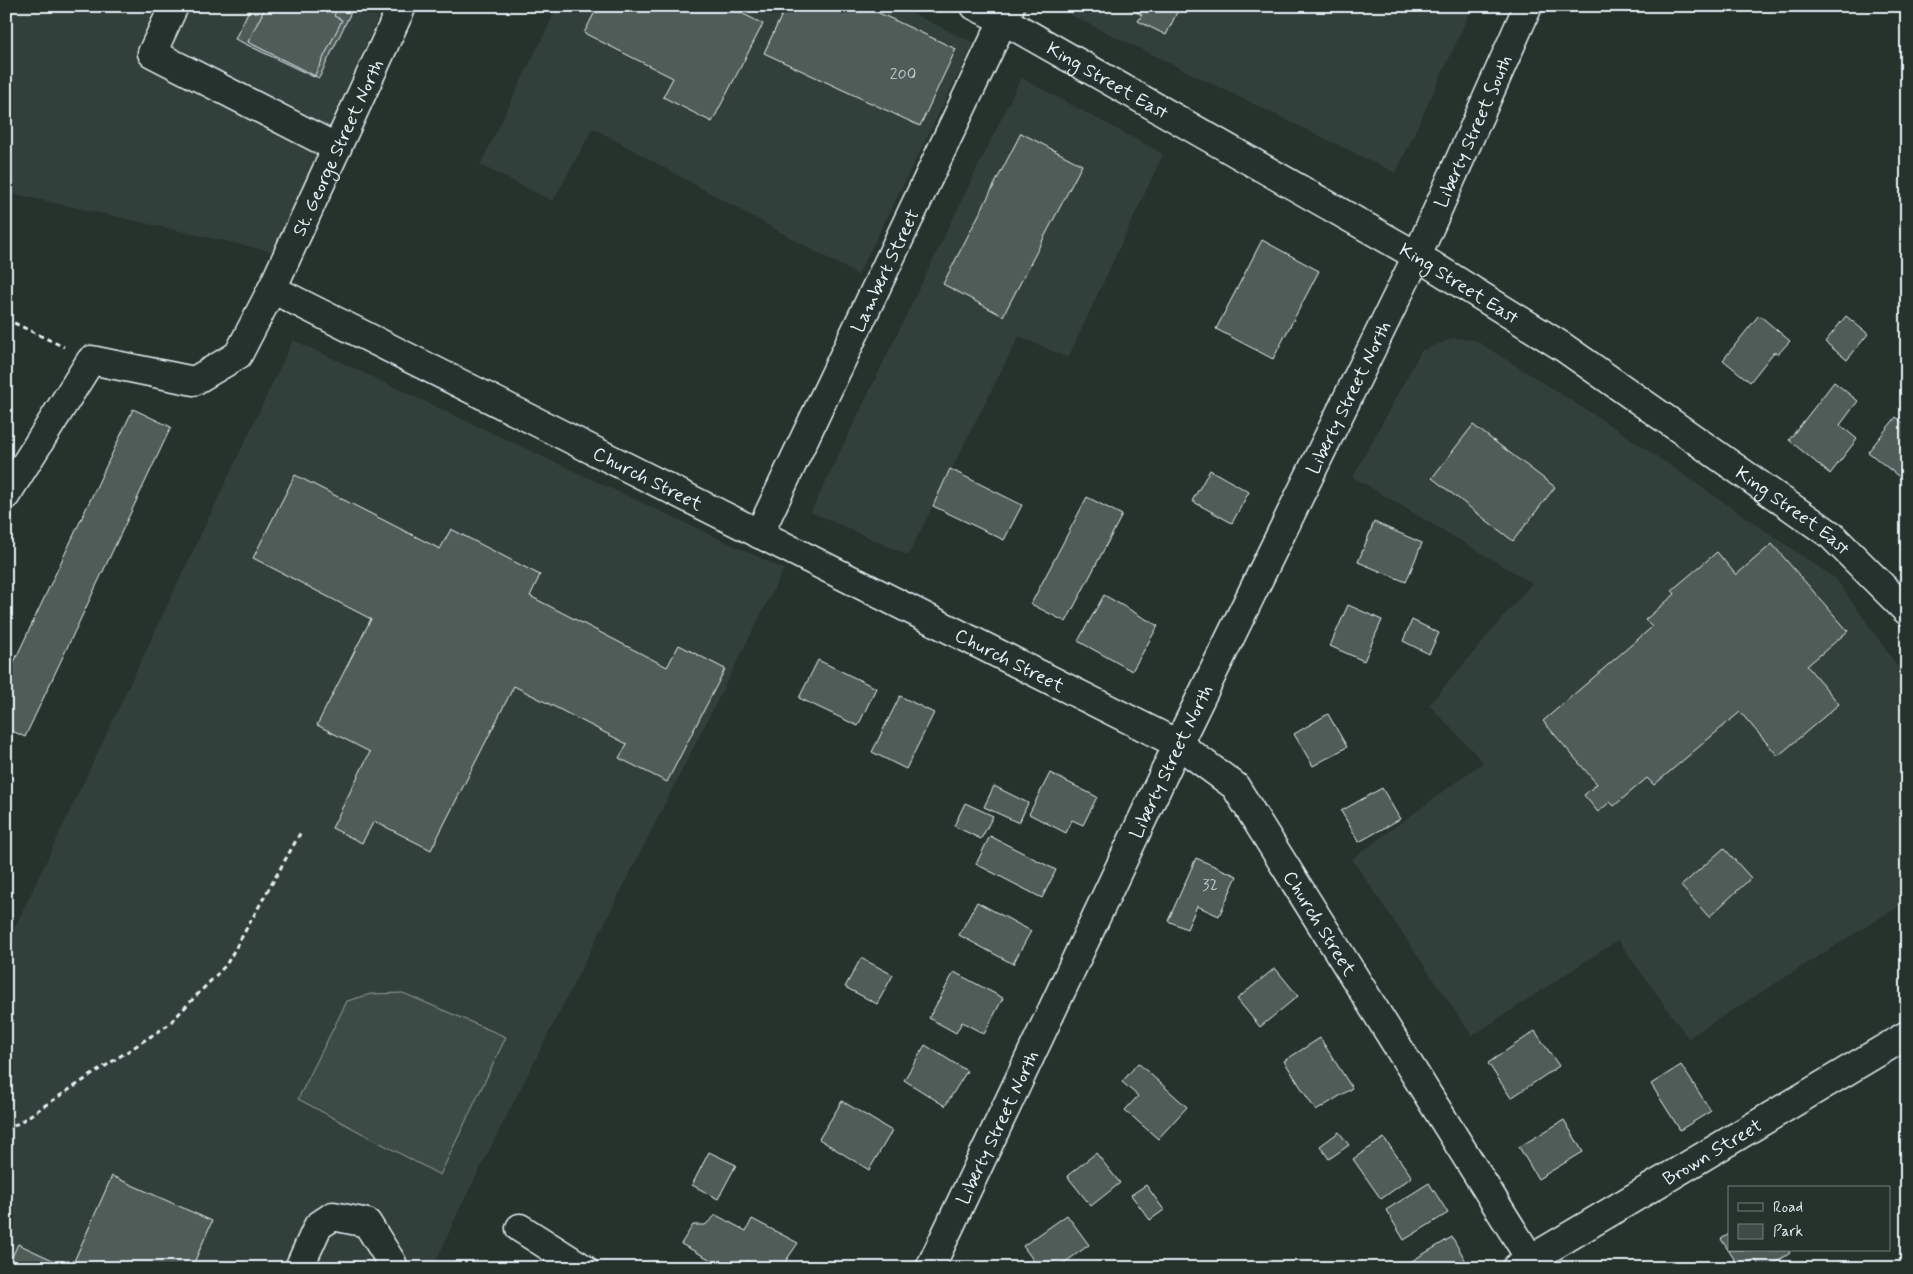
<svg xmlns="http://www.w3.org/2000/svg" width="1913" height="1274" viewBox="0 0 1913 1274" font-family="Mynerve,sans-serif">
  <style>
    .built { fill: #333f3a }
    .green { fill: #3e4b47; stroke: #939ea0 }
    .building { fill: #505c59; stroke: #e8f1f8 }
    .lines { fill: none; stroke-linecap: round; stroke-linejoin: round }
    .minor-casing { stroke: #e8f1f8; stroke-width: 31 }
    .major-casing { stroke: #e8f1f8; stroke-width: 31 }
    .path { stroke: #e8f1f8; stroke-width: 3; stroke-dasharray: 5 4; stroke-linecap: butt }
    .minor { stroke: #26332d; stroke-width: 28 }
    .major { stroke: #26332d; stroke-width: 28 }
    .labels { text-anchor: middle; stroke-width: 4.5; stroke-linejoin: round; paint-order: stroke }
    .number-label { font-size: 16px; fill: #c2ccd0 }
    .street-label { font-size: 19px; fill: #e8f1f8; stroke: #26332d }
  </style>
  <rect width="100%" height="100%" fill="#26332d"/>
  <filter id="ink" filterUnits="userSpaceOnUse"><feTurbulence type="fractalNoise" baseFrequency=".02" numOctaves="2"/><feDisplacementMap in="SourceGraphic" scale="10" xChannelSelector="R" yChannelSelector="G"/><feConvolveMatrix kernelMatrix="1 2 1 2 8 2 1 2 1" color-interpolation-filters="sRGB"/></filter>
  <g filter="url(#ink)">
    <path class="built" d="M 6,6 L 383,6 L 274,252 L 6,192 Z
      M 558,6 L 896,6 L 974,43 L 858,275 L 593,128 L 553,201 L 480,165 Z
      M 1052,6 L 1473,6 L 1396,173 Z
      M 1021,78 L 1163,154 L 1068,358 L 1019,336 L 908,555 L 811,512 Z
      M 1453,338 L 1475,340 L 1618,430 L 1836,579 L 1907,680 L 1907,901 L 1688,1038 L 1618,940 L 1472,1036 L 1352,859 L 1483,762 L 1429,705 L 1532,583 L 1353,477 L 1421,351 Z
      M 293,340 L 784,569 L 459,1210 L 433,1268 L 6,1268 L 6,946 Z"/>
    <path class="green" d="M 403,993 L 506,1037 L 440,1175 L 298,1099 L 347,1001 L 371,994 Z"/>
    <path class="building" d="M 251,6 L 338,6 L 334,16 L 342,20 L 314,77 L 235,39 Z
      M 266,6 L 354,6 L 319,78 L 248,42 Z
      M 598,6 L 728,6 L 763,24 L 712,122 L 663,97 L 673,78 L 584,33 Z
      M 786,6 L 864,6 L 956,49 L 920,126 L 764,53 Z
      M 1124,6 L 1180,6 L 1166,35 L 1138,21 L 1142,15 Z
      M 1021,133 L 1082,165 L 1003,316 L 943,284 Z
      M 1262,240 L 1319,271 L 1273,359 L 1216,329 Z
      M 1759,315 L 1790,341 L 1778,354 L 1774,352 L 1750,382 L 1723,360 Z
      M 1846,316 L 1868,334 L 1847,360 L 1825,342 Z
      M 1834,382 L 1858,401 L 1840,425 L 1857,439 L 1830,474 L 1789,440 Z
      M 133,409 L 171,427 L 25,737 L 6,728 L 6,679 Z
      M 1896,417 L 1907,426 L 1907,483 L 1868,452 Z
      M 1473,425 L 1555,487 L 1513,541 L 1432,478 Z
      M 950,469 L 1022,505 L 1004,540 L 933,506 Z
      M 1210,470 L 1249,492 L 1232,523 L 1192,501 Z
      M 295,475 L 440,549 L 451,529 L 540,575 L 530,596 L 667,667 L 679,645 L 725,669 L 667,782 L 619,758 L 627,744 L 514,686 L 431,850 L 374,821 L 362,843 L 332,828 L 370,752 L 317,725 L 371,619 L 253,558 Z
      M 1087,497 L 1122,515 L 1066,622 L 1031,604 Z
      M 1374,522 L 1422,543 L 1406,582 L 1358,562 Z
      M 1772,544 L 1848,631 L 1807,666 L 1839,704 L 1778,756 L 1740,712 L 1654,785 L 1647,778 L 1614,806 L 1610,802 L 1598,812 L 1584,795 L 1597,784 L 1543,721 L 1652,627 L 1645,620 L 1675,594 L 1672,590 L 1717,552 L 1736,575 Z
      M 1104,595 L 1158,626 L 1132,671 L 1078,641 Z
      M 1348,605 L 1382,620 L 1364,661 L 1330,646 Z
      M 1412,620 L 1439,633 L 1429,654 L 1403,641 Z
      M 818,660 L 876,688 L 858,726 L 799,698 Z
      M 900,696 L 934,713 L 906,769 L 872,752 Z
      M 1328,714 L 1347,747 L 1313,766 L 1294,734 Z
      M 1050,773 L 1097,797 L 1083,825 L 1072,820 L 1066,833 L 1029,814 Z
      M 994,786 L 1028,803 L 1019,823 L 984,807 Z
      M 1382,788 L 1400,819 L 1359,842 L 1341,811 Z
      M 965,803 L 993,816 L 981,839 L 954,826 Z
      M 990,836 L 1056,870 L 1042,898 L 976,864 Z
      M 1724,848 L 1751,878 L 1709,917 L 1681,886 Z
      M 1196,858 L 1237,876 L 1219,916 L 1197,906 L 1187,929 L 1168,921 Z
      M 977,902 L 1031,931 L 1013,964 L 959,935 Z
      M 861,958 L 893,975 L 877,1004 L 845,987 Z
      M 1275,968 L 1298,996 L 1260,1027 L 1237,999 Z
      M 954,972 L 1003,998 L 984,1034 L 962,1022 L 956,1033 L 929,1018 Z
      M 1535,1031 L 1559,1066 L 1511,1098 L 1488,1063 Z
      M 1320,1038 L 1352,1088 L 1316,1111 L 1284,1061 Z
      M 925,1045 L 967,1071 L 945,1106 L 904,1080 Z
      M 1138,1063 L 1187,1107 L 1158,1139 L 1125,1110 L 1138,1096 L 1122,1082 Z
      M 1681,1065 L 1711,1111 L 1680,1130 L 1651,1084 Z
      M 842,1101 L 892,1131 L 869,1170 L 819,1139 Z
      M 1564,1120 L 1583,1152 L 1538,1179 L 1519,1147 Z
      M 1339,1132 L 1349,1145 L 1329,1159 L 1320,1146 Z
      M 1384,1138 L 1412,1177 L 1381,1199 L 1353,1159 Z
      M 709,1152 L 736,1165 L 718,1199 L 692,1185 Z
      M 1096,1153 L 1120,1183 L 1091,1206 L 1067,1176 Z
      M 112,1176 L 212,1221 L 194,1263 L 205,1268 L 71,1268 Z
      M 1429,1183 L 1448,1213 L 1404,1240 L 1386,1210 Z
      M 1146,1185 L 1164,1210 L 1150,1220 L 1131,1195 Z
      M 716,1215 L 746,1231 L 752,1219 L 798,1243 L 781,1268 L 766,1268 L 748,1261 L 736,1268 L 726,1268 L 681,1244 L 693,1225 L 705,1225 Z
      M 1067,1215 L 1089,1245 L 1057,1268 L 1039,1268 L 1023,1246 Z
      M 1729,1234 L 1729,1250 L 1788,1250 L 1790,1253 L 1768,1268 L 1761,1268 L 1755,1259 L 1740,1268 L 1721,1239 Z
      M 1452,1237 L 1470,1268 L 1400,1268 Z
      M 18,1244 L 70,1268 L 7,1268 Z"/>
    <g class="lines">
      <defs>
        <g id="minor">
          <path d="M 174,6 L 152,53 L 337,148"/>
          <path id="s1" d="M 272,289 L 1178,744 L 1235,786 L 1536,1268"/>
          <path id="s2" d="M 6,495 L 91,360 L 194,381 L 238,355 L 272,289 L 402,6"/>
          <path id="s3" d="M 759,534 L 1010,6"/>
          <path d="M 520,1228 L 583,1268"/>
          <path d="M 299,1268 L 318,1226 L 333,1216 L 367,1223 L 392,1263 L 390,1268"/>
          <path id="s4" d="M 1516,1268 L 1907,1035"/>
        </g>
        <g id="major">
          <path id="s5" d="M 975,6 L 1003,20 L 1417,256 L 1563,347 L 1831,535 L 1907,611"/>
          <path id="s6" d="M 930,1268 L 1178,744 L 1417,256 L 1528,6"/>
        </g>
      </defs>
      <use href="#minor" class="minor-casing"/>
      <use href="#major" class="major-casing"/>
      <path class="path" d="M 6,319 L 64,347
        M 6,1131 L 168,1025 L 226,965 L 302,830"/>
      <use href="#minor" class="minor"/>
      <use href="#major" class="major"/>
    </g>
  </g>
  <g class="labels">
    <g class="number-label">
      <text x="903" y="79">200</text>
      <text x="1210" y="890">32</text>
    </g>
    <g class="street-label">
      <text dy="7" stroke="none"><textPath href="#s5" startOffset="152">King Street East</textPath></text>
      <text dy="7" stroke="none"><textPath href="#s6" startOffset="1260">Liberty Street South</textPath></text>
      <text dy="7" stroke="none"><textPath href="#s2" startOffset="546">St. George Street North</textPath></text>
      <text dy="7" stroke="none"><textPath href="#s3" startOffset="292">Lambert Street</textPath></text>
      <text dy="7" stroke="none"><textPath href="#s5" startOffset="558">King Street East</textPath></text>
      <text dy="7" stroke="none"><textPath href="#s6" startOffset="966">Liberty Street North</textPath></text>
      <text dy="7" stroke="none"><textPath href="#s1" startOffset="421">Church Street</textPath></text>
      <text dy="7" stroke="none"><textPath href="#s5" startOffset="962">King Street East</textPath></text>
      <text dy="7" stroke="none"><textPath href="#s1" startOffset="826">Church Street</textPath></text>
      <text dy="7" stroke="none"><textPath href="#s6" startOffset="561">Liberty Street North</textPath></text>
      <text dy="7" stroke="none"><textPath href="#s1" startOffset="1246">Church Street</textPath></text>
      <text dy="7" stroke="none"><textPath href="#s6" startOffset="156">Liberty Street North</textPath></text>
      <text dy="7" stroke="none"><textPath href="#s4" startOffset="228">Brown Street</textPath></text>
    </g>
  </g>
  <rect width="1913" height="1274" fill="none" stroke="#26332d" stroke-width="25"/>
  <rect x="12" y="12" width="1888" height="1249" fill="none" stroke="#e8f1f8" stroke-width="2" filter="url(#ink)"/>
  <rect x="1728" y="1186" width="162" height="65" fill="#26332d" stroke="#747f7e"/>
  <rect x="1738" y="1203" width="25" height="8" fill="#26332d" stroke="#747f7e"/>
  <text x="1773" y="1212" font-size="15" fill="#e8f1f8">Road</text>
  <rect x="1738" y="1224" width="25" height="15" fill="#3e4b47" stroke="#747f7e"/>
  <text x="1773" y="1236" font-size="15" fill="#e8f1f8">Park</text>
</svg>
